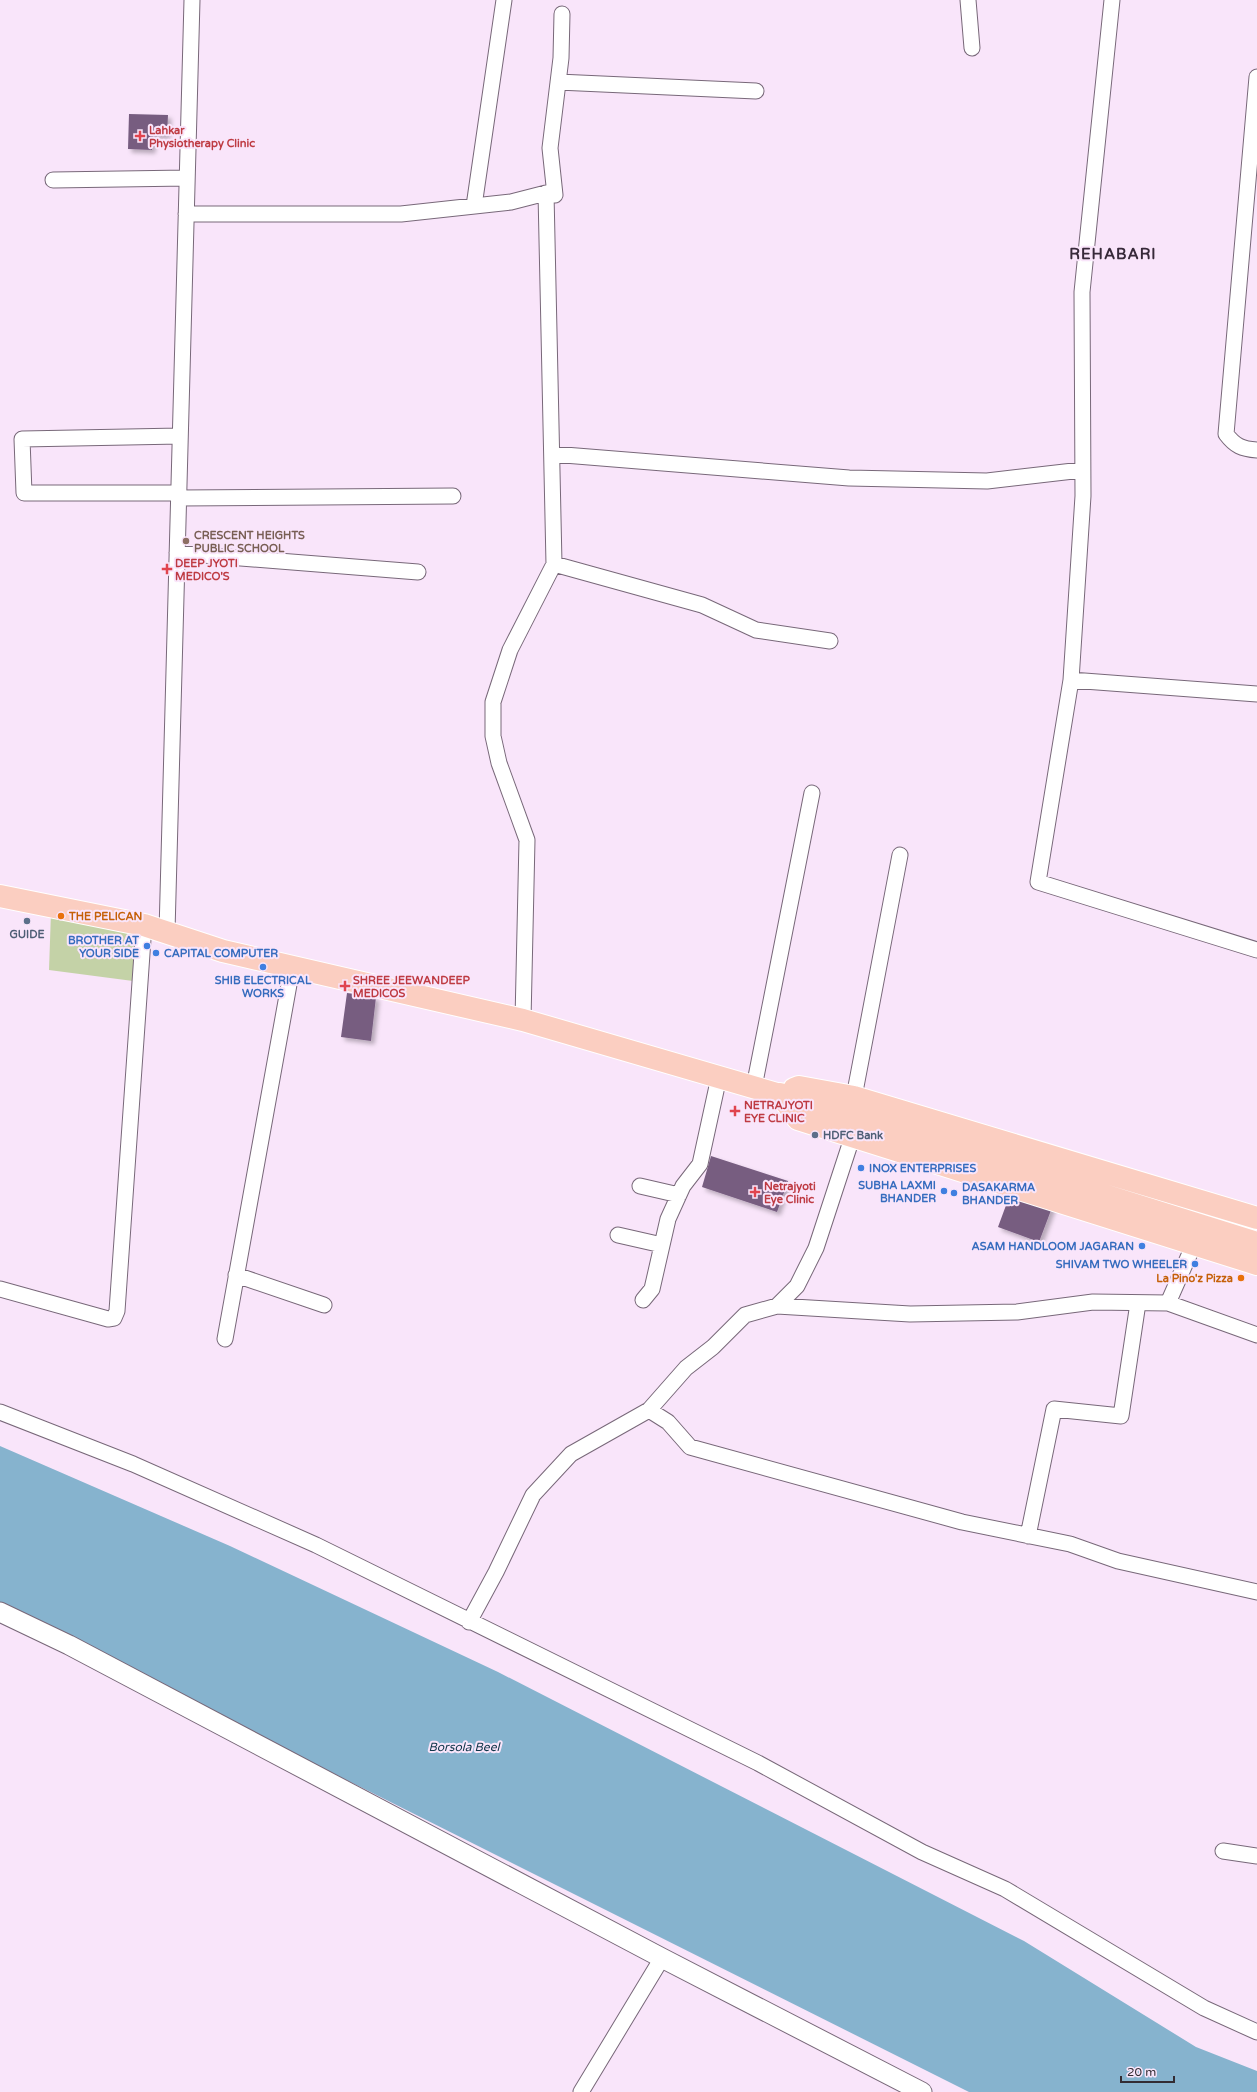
<svg xmlns="http://www.w3.org/2000/svg" width="1257" height="2092" viewBox="0 0 1257 2092" font-family="'Varela Round',sans-serif">
  <style>
    .green { fill: #c4d2a7 }
    .water { fill: #86b3ce }
    .building { fill: #775d80; filter: url(#shadow) }
    .lines { fill: none; stroke-linecap: round; stroke-linejoin: round }
    .minor-casing { stroke: #786879; stroke-width: 17 }
    .tertiary-casing { stroke: #786879; stroke-width: 21 }
    .primary-casing { stroke: #fff; stroke-width: 24 }
    .minor { stroke: #fff; stroke-width: 15 }
    .tertiary { stroke: #fff; stroke-width: 19 }
    .primary { stroke: #fbcec1; stroke-width: 22 }
    .health-dot { fill: #e0444e; stroke: #f9e5fa; stroke-width: 1.5 }
    .education-dot { fill: #8d6e63; stroke: #f9e5fa; stroke-width: 1.5 }
    .food-dot { fill: #e8710a; stroke: #f9e5fa; stroke-width: 1.5 }
    .service-dot { fill: #5c6f8a; stroke: #f9e5fa; stroke-width: 1.5 }
    .shop-dot { fill: #3f7fe0; stroke: #f9e5fa; stroke-width: 1.5 }
    .labels { text-anchor: middle; stroke-width: 4; stroke-linejoin: round; paint-order: stroke }
    .health-label { font-size: 11px; font-weight: bold; fill: #be3a42; stroke: #f9e5fa; text-anchor: start }
    .education-label { font-size: 11px; font-weight: bold; fill: #785e54; stroke: #f9e5fa; text-anchor: start }
    .food-label { font-size: 11px; font-weight: bold; fill: #c56008; stroke: #f9e5fa; text-anchor: start }
    .service-label { font-size: 11px; font-weight: bold; fill: #4e5e75; stroke: #f9e5fa }
    .shop-label { font-size: 11px; font-weight: bold; fill: #366cbe; stroke: #f9e5fa; text-anchor: end }
    .water-label { font-size: 12px; font-style: italic; fill: #0d3448; stroke: #f9e5fa }
    .district-label { font-size: 15px; font-weight: bold; letter-spacing: 1px; fill: #372939; stroke: #f9e5fa }
  </style>
  <defs>
    <filter id="shadow"><feDropShadow dx="3.5" dy="3.5" stdDeviation="2" flood-color="#0004"/></filter>
  </defs>
  <rect width="100%" height="100%" fill="#f9e5fa"/>
  <path class="green" d="M 51,912 L 138,928 L 133,981 L 49,970 Z"/>
  <path class="water" d="M 0,1446 L 230,1546 L 498,1672 L 1024,1941 L 1196,2047 L 1257,2071 L 1257,2092 L 969,2092 L 179,1696 L 0,1609 Z"/>
  <path class="building" d="M 129,114 L 168,115 L 167,135 L 153,135 L 152,150 L 128,149 Z
    M 347,993 L 376,997 L 371,1041 L 341,1037 Z
    M 711,1156 L 788,1181 L 777,1212 L 702,1187 Z
    M 1012,1189 L 1053,1205 L 1039,1242 L 998,1227 Z"/>
  <g class="lines">
    <defs>
      <path id="minor" d="M 968,0 L 972,48
        M 1112,0 L 1082,292 L 1083,496 L 1071,680 L 1257,694
        M 1257,77 L 1226,434 C 1235,446 1242,449 1257,450
        M 558,82 L 756,91
        M 53,180 L 187,178
        M 474,206 L 504,0
        M 186,214 L 401,214 L 511,202 L 546,193 L 555,195 L 550,148 L 561,58 L 562,14
        M 552,454 L 849,478 L 987,481 L 1082,470
        M 179,493 L 24,493 L 22,439 L 180,436
        M 179,498 L 453,496
        M 177,553 L 418,572
        M 554,564 L 702,605 L 756,630 L 830,641
        M 1071,680 L 1038,882 L 1257,950
        M 167,932 L 192,0
        M 523,1020 L 527,840 L 499,763 L 493,736 L 493,702 L 510,650 L 554,564 L 546,193
        M 754,1087 L 812,793
        M 854,1097 L 900,855
        M 853,1135 L 816,1248 L 797,1286 L 777,1306 L 745,1315 L 713,1347 L 686,1368 L 649,1410 L 668,1422 L 690,1447 L 962,1522 L 1070,1544 L 1118,1561 L 1257,1592
        M 640,1186 L 679,1195
        M 618,1235 L 662,1245
        M 1194,1244 L 1168,1303 L 1257,1335
        M 236,1275 L 324,1305
        M 0,1289 L 108,1319 L 114,1318 L 117,1311 L 144,925
        M 643,1300 L 652,1289 L 668,1219 L 683,1186 L 700,1164 L 719,1077
        M 777,1306 L 910,1314 L 1017,1312 L 1093,1302 L 1168,1303
        M 225,1339 L 292,968
        M 0,1412 L 133,1464 L 316,1545 L 758,1763 L 922,1852 L 1005,1889 L 1204,2008 L 1257,2032
        M 1028,1536 L 1054,1409 L 1121,1416 L 1138,1303
        M 469,1622 L 496,1572 L 533,1495 L 571,1454 L 649,1410
        M 1223,1851 L 1257,1856
        M 581,2092 L 662,1958"/>
      <path id="tertiary" d="M 0,1612 L 69,1645 L 662,1958 L 922,2092"/>
      <path id="primary" d="M 0,896 L 144,925 L 223,951 L 523,1020 L 852,1116 L 1257,1243
        M 794,1089 L 799,1087 L 854,1097 L 1257,1218
        M 780,1094 L 798,1119 L 1257,1264"/>
    </defs>
    <use href="#minor" class="minor-casing"/>
    <use href="#tertiary" class="tertiary-casing"/>
    <use href="#primary" class="primary-casing"/>
    <use href="#minor" class="minor"/>
    <use href="#tertiary" class="tertiary"/>
    <use href="#primary" class="primary"/>
  </g>
  <g class="health-dot">
    <path d="M138 130h4v4h4v4h-4v4h-4v-4h-4v-4h4z"/>
    <path d="M165 563h4v4h4v4h-4v4h-4v-4h-4v-4h4z"/>
    <path d="M343 980h4v4h4v4h-4v4h-4v-4h-4v-4h4z"/>
    <path d="M733 1105h4v4h4v4h-4v4h-4v-4h-4v-4h4z"/>
    <path d="M753 1186h4v4h4v4h-4v4h-4v-4h-4v-4h4z"/>
  </g>
  <circle class="education-dot" cx="186" cy="541" r="4"/>
  <g class="food-dot">
    <circle cx="61" cy="916" r="4"/>
    <circle cx="1241" cy="1278" r="4"/>
  </g>
  <g class="service-dot">
    <circle cx="27" cy="921" r="4"/>
    <circle cx="815" cy="1135" r="4"/>
  </g>
  <g class="shop-dot">
    <circle cx="147" cy="946" r="4"/>
    <circle cx="156" cy="953" r="4"/>
    <circle cx="263" cy="967" r="4"/>
    <circle cx="861" cy="1168" r="4"/>
    <circle cx="944" cy="1191" r="4"/>
    <circle cx="954" cy="1193" r="4"/>
    <circle cx="1142" cy="1246" r="4"/>
    <circle cx="1195" cy="1264" r="4"/>
  </g>
  <g class="labels">
    <g class="health-label">
      <text x="149" y="134">Lahkar<tspan x="149" dy="13">Physiotherapy Clinic</tspan></text>
      <text x="175" y="567">DEEP JYOTI<tspan x="175" dy="13">MEDICO'S</tspan></text>
      <text x="353" y="984">SHREE JEEWANDEEP<tspan x="353" dy="13">MEDICOS</tspan></text>
      <text x="744" y="1109">NETRAJYOTI<tspan x="744" dy="13">EYE CLINIC</tspan></text>
      <text x="764" y="1190">Netrajyoti<tspan x="764" dy="13">Eye Clinic</tspan></text>
    </g>
    <g class="education-label">
      <text x="194" y="539">CRESCENT HEIGHTS<tspan x="194" dy="13">PUBLIC SCHOOL</tspan></text>
    </g>
    <g class="food-label">
      <text x="69" y="920">THE PELICAN</text>
      <text x="1233" y="1282" text-anchor="end">La Pino'z Pizza</text>
    </g>
    <g class="service-label">
      <text x="27" y="938">GUIDE</text>
      <text x="823" y="1139" text-anchor="start">HDFC Bank</text>
    </g>
    <g class="shop-label">
      <text x="139" y="944">BROTHER AT<tspan x="139" dy="13">YOUR SIDE</tspan></text>
      <text x="164" y="957" text-anchor="start">CAPITAL COMPUTER</text>
      <text x="263" y="984" text-anchor="middle">SHIB ELECTRICAL<tspan x="263" dy="13">WORKS</tspan></text>
      <text x="869" y="1172" text-anchor="start">INOX ENTERPRISES</text>
      <text x="936" y="1189">SUBHA LAXMI<tspan x="936" dy="13">BHANDER</tspan></text>
      <text x="962" y="1191" text-anchor="start">DASAKARMA<tspan x="962" dy="13">BHANDER</tspan></text>
      <text x="1134" y="1250">ASAM HANDLOOM JAGARAN</text>
      <text x="1187" y="1268">SHIVAM TWO WHEELER</text>
    </g>
    <g class="water-label">
      <text x="464" y="1751">Borsola Beel</text>
    </g>
    <g class="district-label">
      <text x="1113" y="259">REHABARI</text>
    </g>
  </g>
  <path d="M1121 2076v6h53v-6" fill="none" stroke="#332c33" stroke-width="2"/>
  <text x="1127" y="2076" font-size="12" fill="#332c33" stroke="#f9e5fa" stroke-width="3" paint-order="stroke">20 m</text>
</svg>
